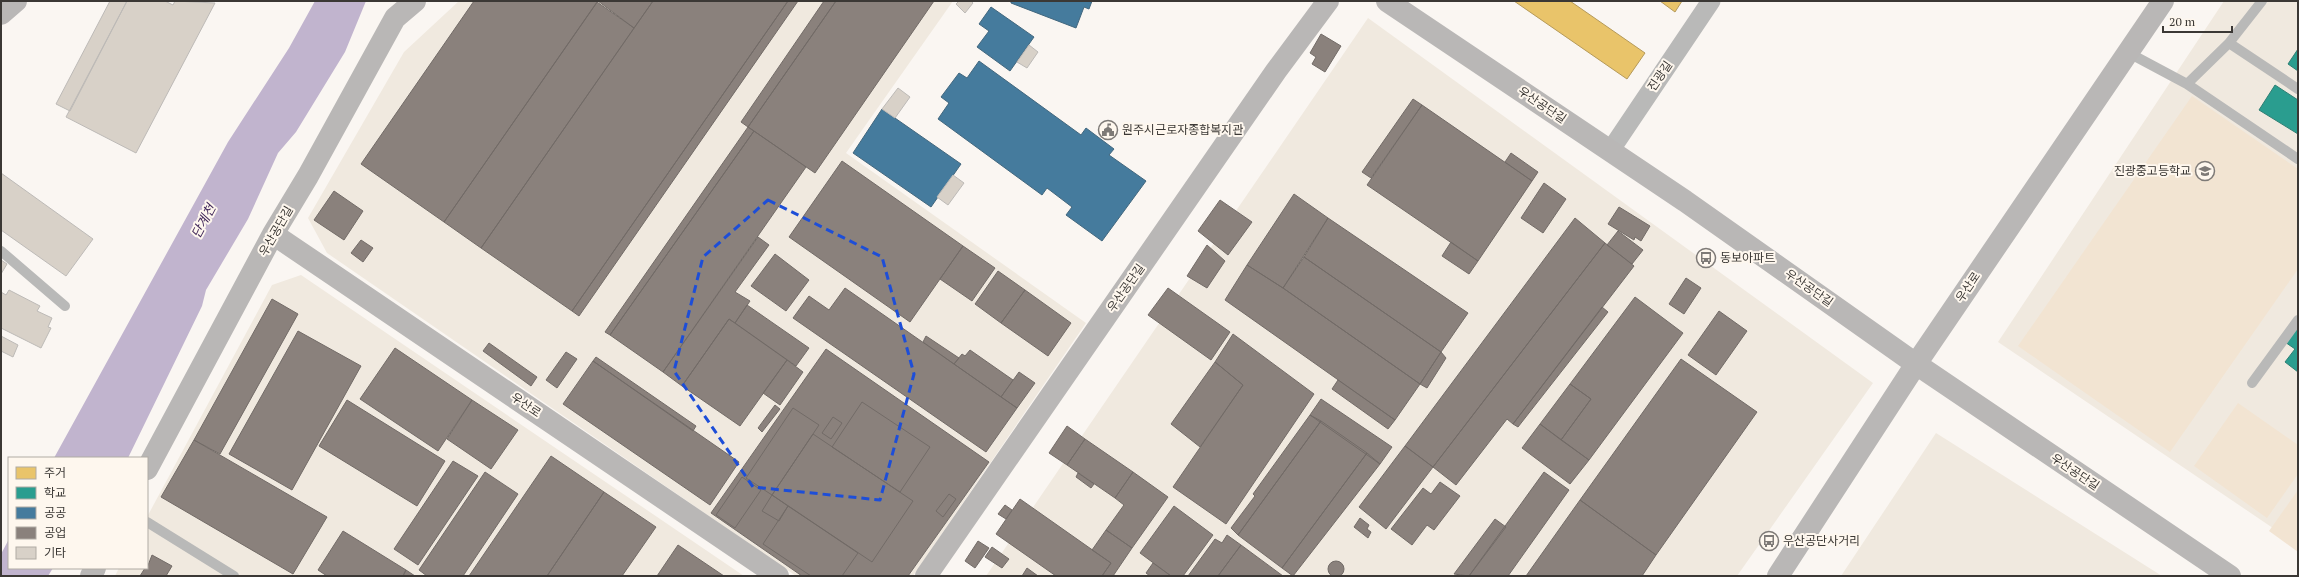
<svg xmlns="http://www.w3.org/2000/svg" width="2299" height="577" viewBox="0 0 2299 577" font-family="'PT Serif','Noto Sans KR',serif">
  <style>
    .built { fill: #f0e9df }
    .green { fill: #f2e4d2 }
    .water { fill: #c1b4ce }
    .homes { fill: #e9c46a; stroke: #b59a5a }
    .schools { fill: #2a9d8f; stroke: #2f7f74 }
    .public { fill: #457b9d; stroke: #42677e }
    .industry { fill: #8a817c; stroke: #726b67 }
    .building { fill: #d8d1c8; stroke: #bdbab7 }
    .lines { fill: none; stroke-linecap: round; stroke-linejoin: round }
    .lane { stroke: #b9b9b8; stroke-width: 10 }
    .street { stroke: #b9b9b8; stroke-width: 19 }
    .secondary { stroke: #b9b7b6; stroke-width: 22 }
    .marked { fill: none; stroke: #1d4ed8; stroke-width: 3; stroke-dasharray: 8 5; stroke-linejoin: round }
    .labels { text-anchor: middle; stroke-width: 4; stroke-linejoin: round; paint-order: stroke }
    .street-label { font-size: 12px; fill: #3b3835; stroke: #fef7ee }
    .poi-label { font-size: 12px; fill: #3b3835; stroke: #fef7ee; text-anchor: start }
    .water-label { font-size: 13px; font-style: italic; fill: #412759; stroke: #fef7ee }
  </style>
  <rect width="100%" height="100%" fill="#faf6f2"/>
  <path class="built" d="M 459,1 L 953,1 L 846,153 L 1086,323 L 913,576 L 796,576 L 327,253 L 308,218 L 404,52 Z
    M 2224,1 L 2298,1 L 2298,545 L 1998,342 Z
    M 1368,18 L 1873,383 L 1737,576 L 986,576 Z
    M 301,275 L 744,576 L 115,576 L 119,568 L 147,568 L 147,517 L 272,285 Z
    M 1936,433 L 2162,576 L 1841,576 Z"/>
  <path class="green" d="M 2192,96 L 2298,169 L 2298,269 L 2170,452 L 2018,346 Z
    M 2238,403 L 2298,445 L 2298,474 L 2267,518 L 2194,466 Z
    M 2298,490 L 2298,552 L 2269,531 Z"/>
  <path class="water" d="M 315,1 L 366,1 L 345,52 L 296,132 L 278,153 L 248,219 L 206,290 L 202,306 L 128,458 L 54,458 L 228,142 L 289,48 Z
    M 9,539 L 9,568 L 53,568 L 48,576 L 1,576 L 1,554 Z"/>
  <path class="homes" d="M 1514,1 L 1570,1 L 1645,53 L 1627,79 Z
    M 1660,1 L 1682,1 L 1675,12 Z"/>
  <path class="schools" d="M 2298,49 L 2298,71 L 2288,64 Z
    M 2275,85 L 2298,100 L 2298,134 L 2259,110 Z
    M 2298,324 L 2298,372 L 2285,362 L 2295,349 L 2285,342 Z"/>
  <path class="public" d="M 1011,1 L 1092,1 L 1089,9 L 1084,7 L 1076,28 L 1011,3 Z
    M 991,7 L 1034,37 L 1010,71 L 977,47 L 989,31 L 979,24 Z
    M 979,61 L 1081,135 L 1086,128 L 1114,149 L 1109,155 L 1146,181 L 1102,241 L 1066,215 L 1072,207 L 1047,188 L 1042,195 L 938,119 L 949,103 L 941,97 L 959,73 L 967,78 Z
    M 882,109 L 961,164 L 931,207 L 853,153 Z"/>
  <path class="industry" d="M 474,1 L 598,1 L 444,222 L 361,164 Z
    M 598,1 L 653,1 L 634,28 Z
    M 653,1 L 788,1 L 572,311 L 481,248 Z
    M 788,1 L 798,1 L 579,316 L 572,311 Z
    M 824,1 L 836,1 L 748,127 L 741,122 Z
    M 836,1 L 934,1 L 815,173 L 748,127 Z
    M 597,2 L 634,28 L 481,248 L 444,222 Z
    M 1321,34 L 1341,46 L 1325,72 L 1312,64 L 1316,57 L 1310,53 Z
    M 1413,99 L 1422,105 L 1371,178 L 1362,172 Z
    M 1422,105 L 1532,181 L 1478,261 L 1367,185 Z
    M 748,127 L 754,131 L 610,335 L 605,332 Z
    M 754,131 L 806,167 L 663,372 L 610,335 Z
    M 1511,153 L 1538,172 L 1532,181 L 1505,162 Z
    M 842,161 L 963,246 L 910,322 L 789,237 Z
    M 1544,183 L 1566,199 L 1543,233 L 1521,218 Z
    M 334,191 L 363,211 L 344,240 L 314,220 Z
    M 1294,194 L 1328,218 L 1283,288 L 1247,265 Z
    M 1220,200 L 1252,222 L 1228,255 L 1198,231 Z
    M 1619,207 L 1650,226 L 1641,241 L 1635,237 L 1634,240 L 1608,224 Z
    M 1328,218 L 1468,313 L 1441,352 L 1304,257 Z
    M 1575,218 L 1605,243 L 1433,467 L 1405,446 Z
    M 1618,231 L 1643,250 L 1632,264 L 1607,245 Z
    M 758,237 L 769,245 L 735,292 L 750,301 L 735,323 L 729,319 L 682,386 L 663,372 Z
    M 361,240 L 373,248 L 363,262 L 351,253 Z
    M 1451,242 L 1478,261 L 1469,274 L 1442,256 Z
    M 1605,243 L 1634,266 L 1513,424 L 1507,419 L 1456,485 L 1433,467 Z
    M 1207,245 L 1225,261 L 1207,288 L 1187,276 Z
    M 963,246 L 995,268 L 972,301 L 940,279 Z
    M 775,254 L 809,280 L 786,311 L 751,286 Z
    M 1304,257 L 1441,352 L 1420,384 L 1283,288 Z
    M 1247,265 L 1283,288 L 1420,384 L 1395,420 L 1225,300 Z
    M 998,271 L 1025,290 L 1001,323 L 975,304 Z
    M 1686,278 L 1701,288 L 1684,314 L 1669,304 Z
    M 845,288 L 1017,408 L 986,452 L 793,318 L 809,296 L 829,310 Z
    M 1168,288 L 1230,332 L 1211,360 L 1148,315 Z
    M 1025,290 L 1071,323 L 1048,356 L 1001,323 Z
    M 1635,297 L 1683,333 L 1589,460 L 1561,440 L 1591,399 L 1570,384 Z
    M 272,299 L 298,314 L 220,454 L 194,440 Z
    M 747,305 L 809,348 L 796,366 L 735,323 Z
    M 1602,307 L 1608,312 L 1518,427 L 1513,424 Z
    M 1719,311 L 1747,331 L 1716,375 L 1688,355 Z
    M 729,319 L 787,360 L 740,426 L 682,386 Z
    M 298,331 L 361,366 L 292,490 L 229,454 Z
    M 1233,334 L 1314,394 L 1226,524 L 1173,487 L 1243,385 L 1215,362 Z
    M 926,336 L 959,358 L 954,364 L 923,342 Z
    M 489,343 L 537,377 L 531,386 L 483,351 Z
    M 395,348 L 472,400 L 438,451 L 360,399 Z
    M 826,349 L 989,462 L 908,576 L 802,576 L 711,513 Z
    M 970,350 L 1013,380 L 1001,397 L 954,364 L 962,354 L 965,356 Z
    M 566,352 L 577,359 L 557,388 L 546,380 Z
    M 1441,352 L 1446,358 L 1427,388 L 1420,384 Z
    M 596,357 L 696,426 L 693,431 L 593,361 Z
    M 1681,359 L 1757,412 L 1656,555 L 1580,500 Z
    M 787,360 L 803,372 L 780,405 L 763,393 Z
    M 593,361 L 739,462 L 710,505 L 563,404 Z
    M 1215,362 L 1243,385 L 1200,447 L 1171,424 Z
    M 1019,372 L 1035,383 L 1017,408 L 1001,397 Z
    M 1338,380 L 1395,420 L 1388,429 L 1332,389 Z
    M 1570,384 L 1591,399 L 1561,440 L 1540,424 Z
    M 1321,399 L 1392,447 L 1380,464 L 1310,415 Z
    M 347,400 L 445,461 L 417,506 L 319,446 Z
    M 472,400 L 518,430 L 491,469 L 447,439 Z
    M 862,402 L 930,447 L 900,492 L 832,447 Z
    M 775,405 L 780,409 L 762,432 L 758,428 Z
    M 793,408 L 819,425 L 772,495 L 746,478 Z
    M 1310,415 L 1321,421 L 1238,535 L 1231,528 L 1255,496 L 1253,494 Z
    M 833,417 L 842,423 L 831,439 L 822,433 Z
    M 1321,421 L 1367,453 L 1282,568 L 1238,535 Z
    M 1540,424 L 1589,460 L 1570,484 L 1522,448 Z
    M 1067,426 L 1085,439 L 1067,465 L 1049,453 Z
    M 813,434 L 913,501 L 872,562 L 772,495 Z
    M 1085,439 L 1133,472 L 1115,498 L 1067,465 Z
    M 194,440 L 327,517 L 293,574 L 161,497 Z
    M 1405,446 L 1433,467 L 1386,529 L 1359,507 Z
    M 1367,453 L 1380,464 L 1293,576 L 1282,568 Z
    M 551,456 L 604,492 L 547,576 L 469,576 Z
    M 453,461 L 478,476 L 418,565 L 394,549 Z
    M 485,472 L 518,494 L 463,576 L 427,576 L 419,570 Z
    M 1133,472 L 1168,497 L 1132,548 L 1106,530 L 1124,505 L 1115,498 Z
    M 1544,472 L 1569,490 L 1508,576 L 1469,576 Z
    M 1078,473 L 1094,484 L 1091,488 L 1076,477 Z
    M 742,477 L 761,490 L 735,528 L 716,515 Z
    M 1440,482 L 1460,496 L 1434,530 L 1427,525 L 1412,545 L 1391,529 L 1423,488 L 1431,494 Z
    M 604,492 L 656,527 L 622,576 L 547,576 Z
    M 949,494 L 956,499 L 943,517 L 936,511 Z
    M 772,495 L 788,506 L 779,521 L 762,511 Z
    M 1020,499 L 1111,563 L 1102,576 L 1056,576 L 996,534 Z
    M 1580,500 L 1656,555 L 1642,576 L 1526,576 Z
    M 1005,505 L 1012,510 L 1006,519 L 998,514 Z
    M 788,506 L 858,553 L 842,576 L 811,576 L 763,544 Z
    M 1174,506 L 1213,535 L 1183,576 L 1171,576 L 1140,553 Z
    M 1360,518 L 1369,525 L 1367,529 L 1371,532 L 1368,538 L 1354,527 Z
    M 1495,519 L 1506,527 L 1469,576 L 1454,574 Z
    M 1106,530 L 1132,548 L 1113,576 L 1102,576 L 1111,563 L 1092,550 Z
    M 343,531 L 406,570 L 403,576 L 327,576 L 318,570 Z
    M 1227,535 L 1241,545 L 1218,576 L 1188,576 L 1215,539 L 1222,543 Z
    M 978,541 L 989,548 L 975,568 L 965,561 Z
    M 678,545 L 724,576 L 657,576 Z
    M 1241,545 L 1283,576 L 1218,576 Z
    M 992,547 L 1009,559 L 1002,568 L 985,557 Z
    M 152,555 L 172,566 L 166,576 L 140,576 L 145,568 L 147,568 Z
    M1328 569a8 8 0 1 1 16 0a8 8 0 1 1-16 0Z
    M 1153,563 L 1171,576 L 1150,576 L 1146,573 Z
    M 1027,568 L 1038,576 L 1022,576 Z
    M 406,570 L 415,576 L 403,576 Z"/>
  <path class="building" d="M 110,1 L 127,1 L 70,111 L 56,104 Z
    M 127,1 L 165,1 L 173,5 L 175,1 L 215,3 L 136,153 L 66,117 Z
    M 959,1 L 971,1 L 973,3 L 965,13 L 956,4 Z
    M 1029,45 L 1038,52 L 1027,68 L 1017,62 Z
    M 898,88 L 910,97 L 895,118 L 882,109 Z
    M 1,173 L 93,239 L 66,276 L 1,230 Z
    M 953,175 L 964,183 L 948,205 L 937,197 Z
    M 1,260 L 7,264 L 1,274 Z
    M 9,290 L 40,306 L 37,311 L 52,318 L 48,327 L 51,328 L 41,348 L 1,328 L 1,292 L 6,295 Z
    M 1,336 L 18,345 L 13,357 L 1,351 Z"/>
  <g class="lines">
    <path class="lane" d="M 2262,1 L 2229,43 L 2187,84 L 2298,159
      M 2229,43 L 2298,89
      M 2127,52 L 2187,84
      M 1,251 L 65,306
      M 2252,383 L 2298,320
      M 147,522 L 234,576"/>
    <path class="street" d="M 1610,151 L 1711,1"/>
    <path class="secondary" d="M 1387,1 L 1685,201 L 1916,364 L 2230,576
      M 1,14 L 16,1
      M 273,234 L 778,576
      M 147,469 L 273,234 L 308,176 L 395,18 L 415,1
      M 91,576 L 95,568
      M 926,576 L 1276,71 L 1328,1
      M 1778,576 L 1916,364 L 2163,1"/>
  </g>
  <path class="marked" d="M 768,200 L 882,257 L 914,374 L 880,500 L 753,487 L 674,371 L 703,257 Z"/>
  <defs>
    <symbol id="civic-ring" viewBox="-11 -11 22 22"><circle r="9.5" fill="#fef7ee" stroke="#7e7a77" stroke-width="1.5"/><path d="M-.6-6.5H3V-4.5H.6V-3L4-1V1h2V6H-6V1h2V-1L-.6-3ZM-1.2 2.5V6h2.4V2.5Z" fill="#7e7a77"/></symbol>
    <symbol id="school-ring" viewBox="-11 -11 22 22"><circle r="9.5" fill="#fef7ee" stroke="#7e7a77" stroke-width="1.5"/><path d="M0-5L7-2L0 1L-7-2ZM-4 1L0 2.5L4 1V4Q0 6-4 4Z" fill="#7e7a77"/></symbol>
    <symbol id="bus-ring" viewBox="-11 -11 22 22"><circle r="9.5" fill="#fef7ee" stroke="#7e7a77" stroke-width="1.5"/><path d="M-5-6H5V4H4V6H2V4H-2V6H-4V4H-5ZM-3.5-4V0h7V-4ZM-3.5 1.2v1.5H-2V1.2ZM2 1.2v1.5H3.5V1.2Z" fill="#7e7a77"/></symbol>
  </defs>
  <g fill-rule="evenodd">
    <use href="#civic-ring" x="1097" y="119" width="22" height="22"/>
    <use href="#school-ring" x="2194" y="160" width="22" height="22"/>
    <use href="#bus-ring" x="1695" y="247" width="22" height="22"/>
    <use href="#bus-ring" x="1758" y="530" width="22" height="22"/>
  </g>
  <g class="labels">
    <g class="street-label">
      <text transform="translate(1660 76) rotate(-56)" y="4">진광길</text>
      <text transform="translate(1542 105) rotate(34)" y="4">우산공단길</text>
      <text transform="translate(276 231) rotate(-60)" y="4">우산공단길</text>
      <text transform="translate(1968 287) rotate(-56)" y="4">우산로</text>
      <text transform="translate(1126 288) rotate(-55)" y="4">우산공단길</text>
      <text transform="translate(1809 288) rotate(35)" y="4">우산공단길</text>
      <text transform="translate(526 405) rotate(34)" y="4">우산로</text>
      <text transform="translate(2075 472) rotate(34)" y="4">우산공단길</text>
    </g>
    <g class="poi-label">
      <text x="1122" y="134">원주시근로자종합복지관</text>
      <text x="2191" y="175" text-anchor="end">진광중고등학교</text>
      <text x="1720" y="262">동보아파트</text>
      <text x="1783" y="545">우산공단사거리</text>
    </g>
    <g class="water-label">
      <text transform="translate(203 221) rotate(-62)" y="5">단계천</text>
    </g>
  </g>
  <rect width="2299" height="577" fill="none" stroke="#3b3835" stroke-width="4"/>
  <rect x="8" y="457" width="140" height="112" fill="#fef7ee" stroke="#b0aba4"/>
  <rect x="16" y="467" width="20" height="12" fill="#e9c46a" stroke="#b0aba4"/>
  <text x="44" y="477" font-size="12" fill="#3b3835">주거</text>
  <rect x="16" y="487" width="20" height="12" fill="#2a9d8f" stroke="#b0aba4"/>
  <text x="44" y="497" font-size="12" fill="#3b3835">학교</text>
  <rect x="16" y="507" width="20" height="12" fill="#457b9d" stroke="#b0aba4"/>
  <text x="44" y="517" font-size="12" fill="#3b3835">공공</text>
  <rect x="16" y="527" width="20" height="12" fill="#8a817c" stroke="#b0aba4"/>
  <text x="44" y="537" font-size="12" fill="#3b3835">공업</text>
  <rect x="16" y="547" width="20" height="12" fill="#d8d1c8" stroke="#b0aba4"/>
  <text x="44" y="557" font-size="12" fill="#3b3835">기타</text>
  <path d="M2163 26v6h69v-6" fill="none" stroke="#3b3835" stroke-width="2"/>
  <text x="2169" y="26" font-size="12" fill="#3b3835" stroke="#fef7ee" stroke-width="3" paint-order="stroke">20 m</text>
</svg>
